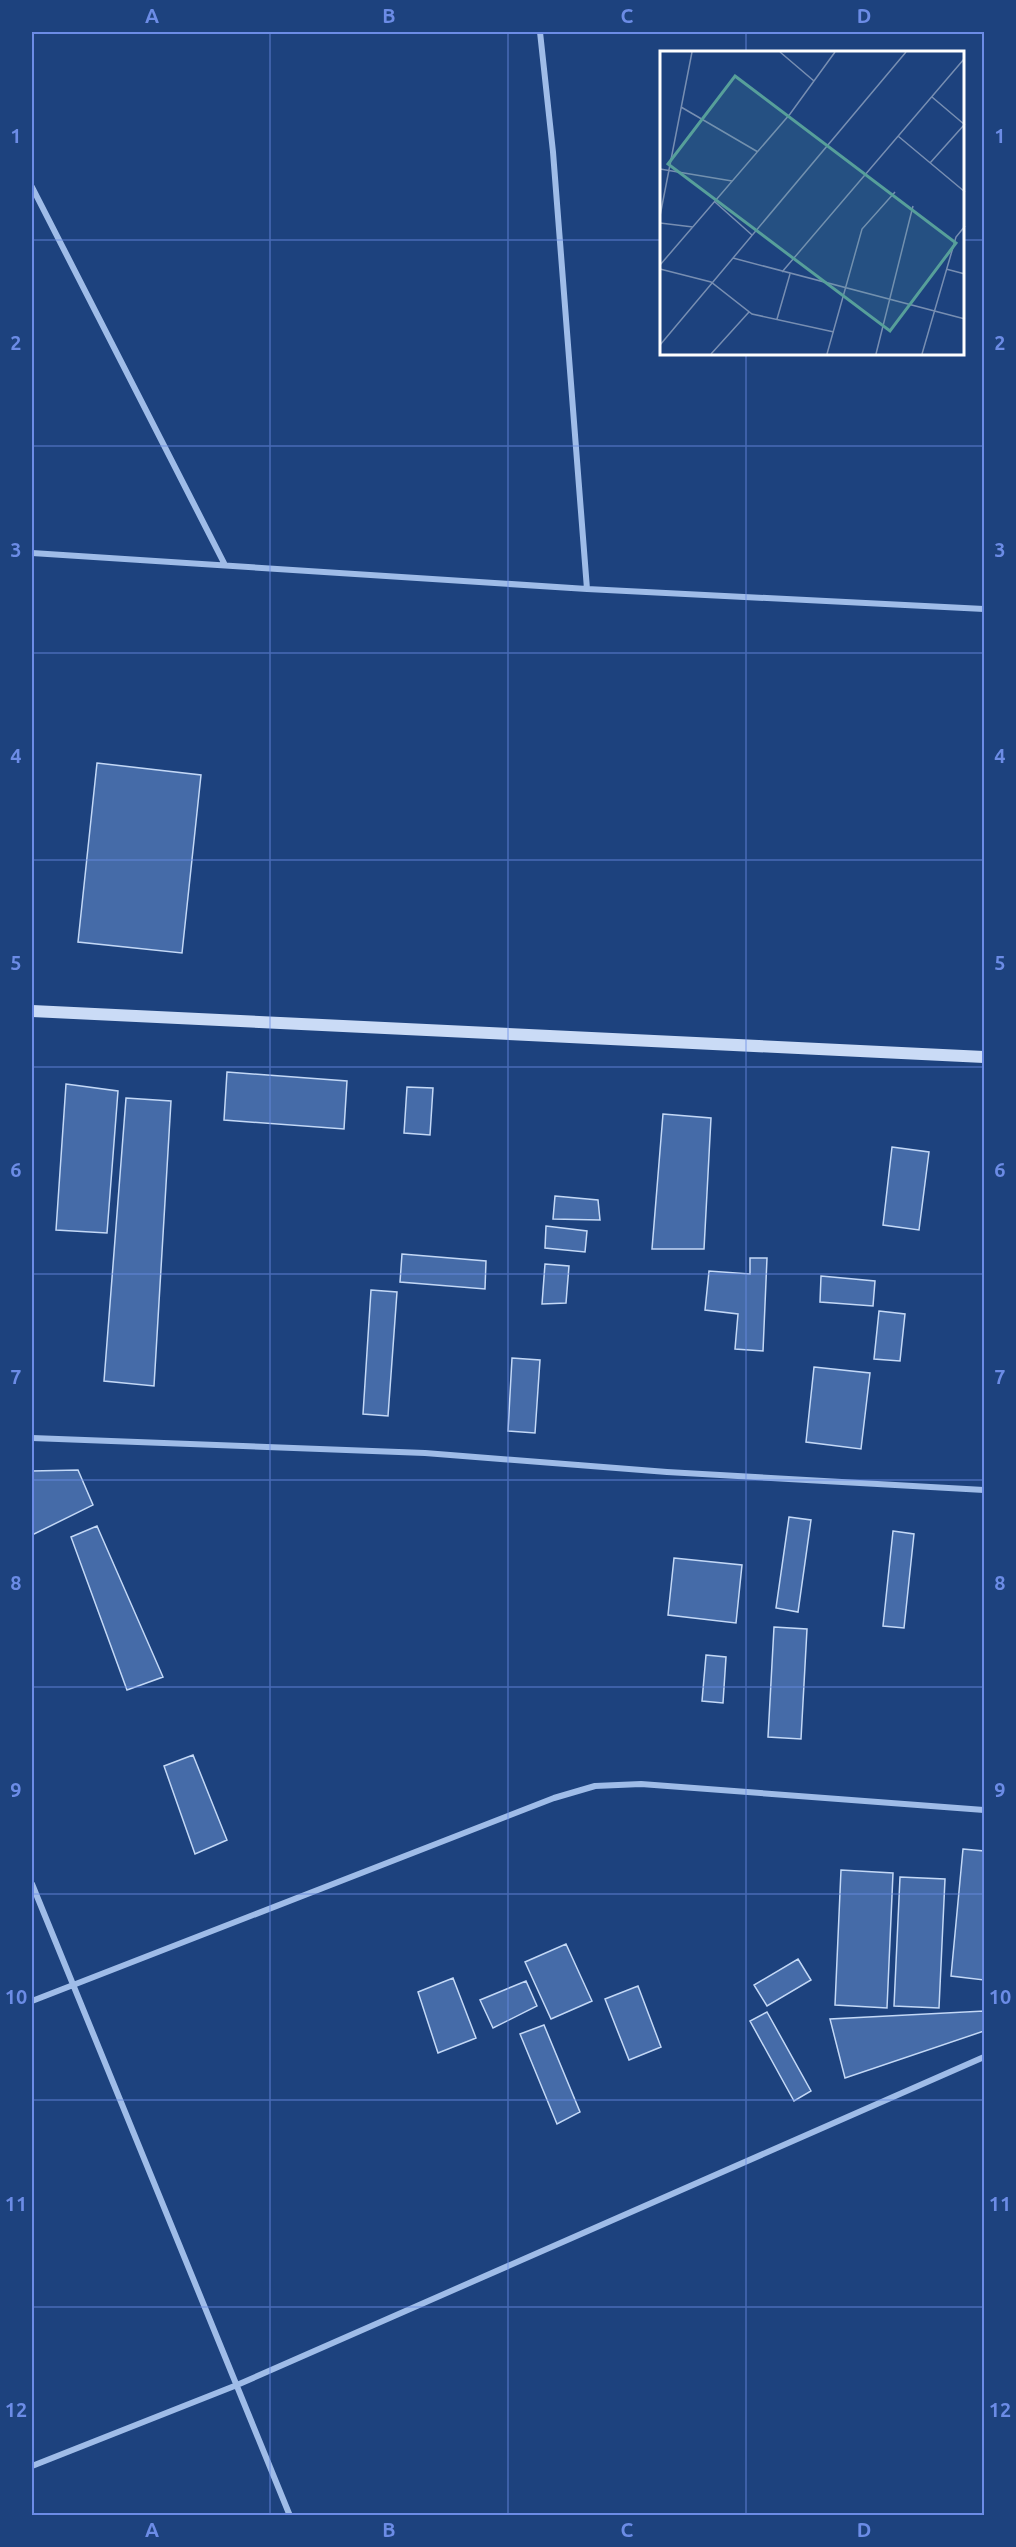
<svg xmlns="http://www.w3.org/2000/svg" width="1016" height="2547" viewBox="0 0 1016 2547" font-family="Ubuntu,sans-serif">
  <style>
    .building { fill: #456ba8; stroke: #c3d8f6; stroke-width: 1.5 }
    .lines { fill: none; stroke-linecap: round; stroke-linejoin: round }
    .street { stroke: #9fbce8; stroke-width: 6 }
    .secondary { stroke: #cadbf6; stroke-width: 12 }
    .grid { fill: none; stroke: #6c8ce6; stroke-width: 1.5; stroke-opacity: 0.55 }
    .inset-road { fill: none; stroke: #778eb2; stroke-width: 1.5 }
    .view { fill: #579f9a; fill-opacity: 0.15; stroke: #579f9a; stroke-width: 3 }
    .inset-edge { fill: none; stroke: #fff; stroke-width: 3 }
    .neatline { fill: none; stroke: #6c8ce6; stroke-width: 2 }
    .grid-label { font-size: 20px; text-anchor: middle; font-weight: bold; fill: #6c8ce6 }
  </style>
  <rect width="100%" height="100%" fill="#1d427e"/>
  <path class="building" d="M 97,763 L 201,775 L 182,953 L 78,942 Z
    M 227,1072 L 347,1081 L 344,1129 L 224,1120 Z
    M 66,1084 L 118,1091 L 107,1233 L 56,1230 Z
    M 407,1087 L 433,1088 L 430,1135 L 404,1133 Z
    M 126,1098 L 171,1101 L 154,1386 L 104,1381 Z
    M 663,1114 L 711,1118 L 704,1249 L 652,1249 Z
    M 892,1147 L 929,1152 L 919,1230 L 883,1225 Z
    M 555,1196 L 598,1200 L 600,1220 L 553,1219 Z
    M 546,1226 L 587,1231 L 585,1252 L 545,1248 Z
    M 402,1254 L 486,1261 L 485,1289 L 400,1282 Z
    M 750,1258 L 767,1258 L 763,1351 L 735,1349 L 738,1314 L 705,1310 L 709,1271 L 750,1274 Z
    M 545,1264 L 569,1266 L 566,1303 L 542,1304 Z
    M 821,1276 L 875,1281 L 873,1306 L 820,1302 Z
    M 371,1290 L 397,1292 L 388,1416 L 363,1414 Z
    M 879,1311 L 905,1314 L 900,1361 L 874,1359 Z
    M 512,1358 L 540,1360 L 535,1433 L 508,1431 Z
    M 814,1367 L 870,1373 L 861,1449 L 806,1442 Z
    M 78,1470 L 93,1505 L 32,1535 L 32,1471 Z
    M 789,1517 L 811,1520 L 798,1612 L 776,1608 Z
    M 97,1526 L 163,1677 L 127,1690 L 71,1537 Z
    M 893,1531 L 914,1534 L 904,1628 L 883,1626 Z
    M 674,1558 L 742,1565 L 736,1623 L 668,1615 Z
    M 774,1627 L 807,1629 L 801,1739 L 768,1737 Z
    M 706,1655 L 726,1657 L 723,1703 L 702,1701 Z
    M 193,1755 L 227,1840 L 195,1854 L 164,1766 Z
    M 963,1849 L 984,1851 L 984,1980 L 951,1976 Z
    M 841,1870 L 893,1873 L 887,2008 L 835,2005 Z
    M 900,1877 L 945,1879 L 939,2008 L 894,2006 Z
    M 566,1944 L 592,2001 L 551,2019 L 525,1962 Z
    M 798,1959 L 811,1980 L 767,2006 L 754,1985 Z
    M 453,1978 L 476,2038 L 438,2053 L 418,1992 Z
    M 526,1981 L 537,2006 L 493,2028 L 480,2000 Z
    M 638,1986 L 661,2047 L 629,2060 L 605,1999 Z
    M 984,2011 L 984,2031 L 845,2078 L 830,2019 Z
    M 767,2012 L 811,2091 L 794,2101 L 750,2021 Z
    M 544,2025 L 580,2112 L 557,2124 L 520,2034 Z"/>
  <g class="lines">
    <path class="street" d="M 540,32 L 553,152 L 587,589
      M 32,187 L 225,565
      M 32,553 L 587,589 L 984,609
      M 32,1438 L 425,1453 L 667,1472 L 984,1490
      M 32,1884 L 290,2516
      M 32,2001 L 554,1798 L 595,1786 L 641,1784 L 984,1810
      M 32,2466 L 237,2385 L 984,2057"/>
    <path class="secondary" d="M 32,1011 L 984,1057"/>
  </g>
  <path class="grid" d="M 270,32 L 270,2516M 508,32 L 508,2516M 746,32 L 746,52M 32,240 L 662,240M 964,240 L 984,240M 746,354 L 746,2516M 32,446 L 984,446M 32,653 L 984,653M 32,860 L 984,860M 32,1067 L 984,1067M 32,1274 L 984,1274M 32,1480 L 984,1480M 32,1687 L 984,1687M 32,1894 L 984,1894M 32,2100 L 984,2100M 32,2307 L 984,2307"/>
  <g transform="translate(660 51)">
    <rect width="304" height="304" fill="#1d427e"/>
    <path class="inset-road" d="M 120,1 L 154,30M 272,46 L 305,74M 21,56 L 98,101M 238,85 L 305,141M 270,112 L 304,74M 0,118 L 72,130M 55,151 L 92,184M 0,165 L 32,1M 0,172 L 33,176M 73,207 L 305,268M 0,214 L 130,63 L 175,1M 0,218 L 51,231 L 92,263 L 174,281M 286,218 L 305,223M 122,221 L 304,8M 117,268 L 130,223M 0,294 L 246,1M 51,303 L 89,261M 167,303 L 202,178 L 235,141M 216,303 L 253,155M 262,303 L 296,186 L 305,175"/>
    <path class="view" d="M 75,25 L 296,192 L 230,280 L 8,113 Z"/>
    <rect width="304" height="304" class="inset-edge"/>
  </g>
  <rect width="1016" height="2547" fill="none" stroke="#1d427e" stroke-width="66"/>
  <rect x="33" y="33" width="950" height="2481" class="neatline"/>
  <g class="grid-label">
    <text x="152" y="23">A</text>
    <text x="389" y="23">B</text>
    <text x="627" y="23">C</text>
    <text x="864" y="23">D</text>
    <text x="16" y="143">1</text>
    <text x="1000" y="143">1</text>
    <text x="16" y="350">2</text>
    <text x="1000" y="350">2</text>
    <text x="16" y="557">3</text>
    <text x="1000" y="557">3</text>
    <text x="16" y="763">4</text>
    <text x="1000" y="763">4</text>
    <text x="16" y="970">5</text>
    <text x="1000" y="970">5</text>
    <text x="16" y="1177">6</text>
    <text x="1000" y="1177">6</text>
    <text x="16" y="1384">7</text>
    <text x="1000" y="1384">7</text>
    <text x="16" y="1590">8</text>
    <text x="1000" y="1590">8</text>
    <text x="16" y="1797">9</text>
    <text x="1000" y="1797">9</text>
    <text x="16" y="2004">10</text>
    <text x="1000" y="2004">10</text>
    <text x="16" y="2211">11</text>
    <text x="1000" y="2211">11</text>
    <text x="16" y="2417">12</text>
    <text x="1000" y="2417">12</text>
    <text x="152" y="2537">A</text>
    <text x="389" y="2537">B</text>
    <text x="627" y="2537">C</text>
    <text x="864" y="2537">D</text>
  </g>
</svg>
